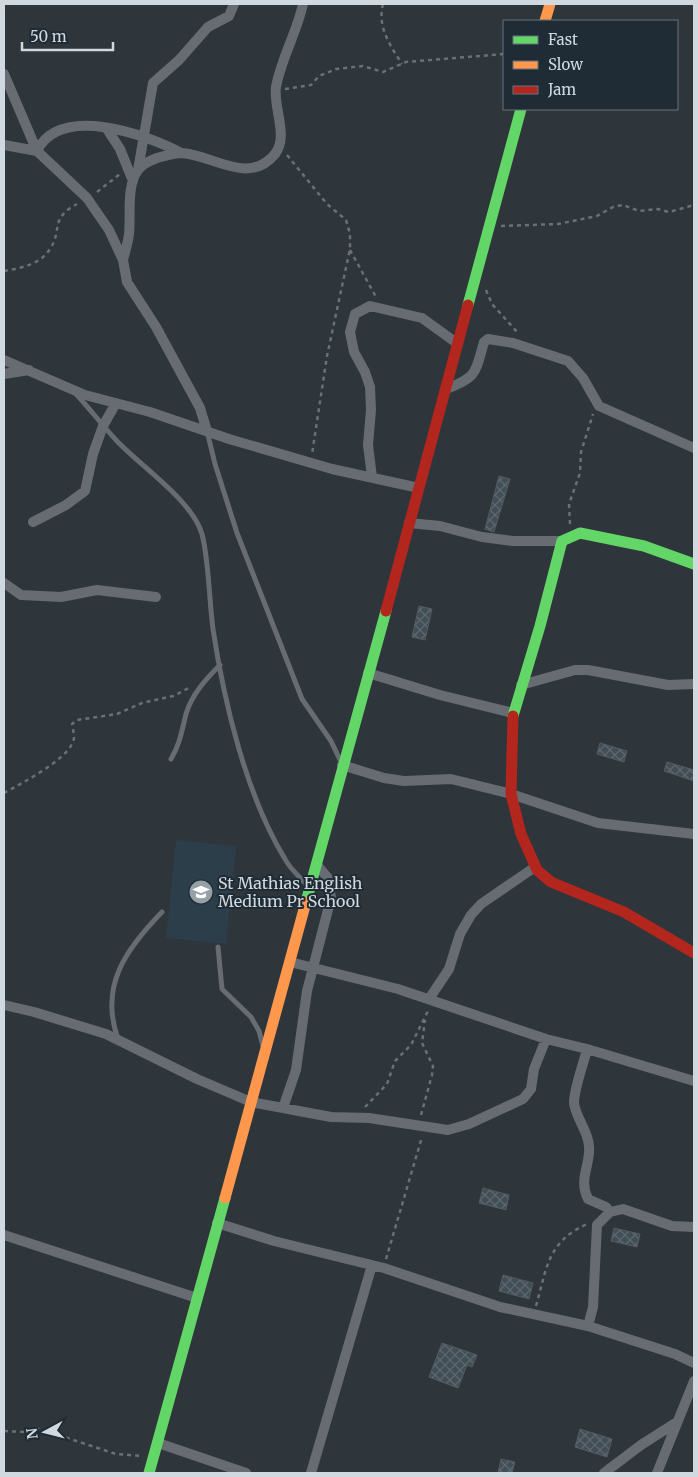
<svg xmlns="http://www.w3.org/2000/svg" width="698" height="1477" viewBox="0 0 698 1477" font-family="Merriweather,serif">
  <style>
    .built { fill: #2d3e4b }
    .building { fill: url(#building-cross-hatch); stroke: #545b60 }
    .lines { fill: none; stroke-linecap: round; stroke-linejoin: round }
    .path { stroke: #6c7075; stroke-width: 2.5; stroke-dasharray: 4 4; stroke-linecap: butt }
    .lane { stroke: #666c71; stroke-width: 5 }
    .street { stroke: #666c71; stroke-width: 10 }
    .fast { stroke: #63d668; stroke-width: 11 }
    .slow { stroke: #ff974d; stroke-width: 11 }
    .jam { stroke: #b3261e; stroke-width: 11 }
    .labels { text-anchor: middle; stroke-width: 4; stroke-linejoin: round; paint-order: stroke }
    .poi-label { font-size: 16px; fill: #d0d9df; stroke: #1f2c36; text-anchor: start }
  </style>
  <defs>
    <pattern id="building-cross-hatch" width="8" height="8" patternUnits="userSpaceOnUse" patternTransform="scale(1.25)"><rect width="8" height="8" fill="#424e56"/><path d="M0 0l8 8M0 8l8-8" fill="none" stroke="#5c676e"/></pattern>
  </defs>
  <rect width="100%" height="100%" fill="#2e353b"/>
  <path class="built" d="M 176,840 L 236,846 L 226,944 L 166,938 Z"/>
  <path class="building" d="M 499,476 L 510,479 L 494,532 L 485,529 Z
    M 419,606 L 432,609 L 425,640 L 412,637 Z
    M 600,743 L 627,751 L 624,762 L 597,754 Z
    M 667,762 L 694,770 L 694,781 L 664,771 Z
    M 483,1188 L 509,1195 L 506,1210 L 479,1203 Z
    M 614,1228 L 640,1234 L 637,1247 L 611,1241 Z
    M 503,1275 L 533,1283 L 529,1299 L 499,1291 Z
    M 442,1343 L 477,1355 L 472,1367 L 467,1365 L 458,1388 L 429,1377 Z
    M 580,1429 L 612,1439 L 607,1457 L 575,1447 Z
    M 501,1459 L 515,1462 L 512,1473 L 498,1473 Z"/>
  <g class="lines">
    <path class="path" d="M 383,4 C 377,27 390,45 402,64
      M 285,89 L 311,85 L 319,76 L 336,69 L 363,66 L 383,72 L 406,62 L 504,54
      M 287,155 L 327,204 L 346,220 L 350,234 L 350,249 L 327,356 L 312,454
      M 97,192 L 120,174
      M 501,226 L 558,224 L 597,216 L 613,207 L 623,205 L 639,211 L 658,209 L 669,212 L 694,205
      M 350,250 L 376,297
      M 4,271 C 20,268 40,265 50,249 C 63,229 49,219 77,204
      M 486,290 L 492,304 L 518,333
      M 570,524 L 569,504 L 580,473 L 581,452 L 593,414
      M 4,793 C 22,783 63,762 72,744 C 76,738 73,731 72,724 L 77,720 L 117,714 L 142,703 L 173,696 L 189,688
      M 365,1107 L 387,1084 L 395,1061 L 411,1045 L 428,1011
      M 421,1115 L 432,1075 L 433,1066 L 422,1043 L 425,1020
      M 386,1259 L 422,1137
      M 536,1306 C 547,1268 547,1242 587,1224
      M 4,1431 L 25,1432 L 37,1428 L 116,1454 L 142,1456"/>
    <path class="lane" d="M 76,394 C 90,409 102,425 116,440 C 140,466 192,500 202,534 C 209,561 209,600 213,629 C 224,702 246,795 285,859 C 290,869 300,877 307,885
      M 207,431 L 215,464 L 237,533 L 302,699 L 331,741 L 340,760
      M 171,759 C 180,744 182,730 186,714 C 192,694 206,679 220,665
      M 218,947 L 222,989 L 251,1017 L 259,1031 L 263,1046
      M 118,1039 C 99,986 126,949 162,912"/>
    <path class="street" d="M 4,74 L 37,151 L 87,198 L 109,230 L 123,260 L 127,282 L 156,327 L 200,408 L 207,431
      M 107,129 L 120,149 L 133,181
      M 4,145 L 37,151 C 60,104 146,134 181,153
      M 138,170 L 153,83 L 179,60 L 208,27 L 229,16 L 234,4
      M 123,260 C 125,252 128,243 129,234 C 131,216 126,186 138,170 C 142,164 149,161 157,158 C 165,156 174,153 182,153 C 213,155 249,186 275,154 C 289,136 273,108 276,87 C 281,59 297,32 303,4
      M 4,360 L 85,395 L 150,412 L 229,439 L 332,469 L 419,488
      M 4,374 L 29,370
      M 446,389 C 478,377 475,373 484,342 L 488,339 L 513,343 L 568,361 L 583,378 L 599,406 L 694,448
      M 372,477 L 368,445 L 371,410 L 370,387 L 365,372 L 354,352 L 350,332 L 355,314 L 370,306 L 422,318 L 458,344
      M 33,522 L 66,505 L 85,491 L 93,454 L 103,426 L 116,403
      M 409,523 L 440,526 L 482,537 L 513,541 L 562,541
      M 4,583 L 21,595 L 61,597 L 97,590 L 156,597
      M 368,673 L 440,695 L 513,713
      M 521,685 L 575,670 L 588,670 L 668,685 L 694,684
      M 342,765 L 384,778 L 404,781 L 451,779 L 511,794 L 598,823 L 694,834
      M 290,962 L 398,989 L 546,1039 L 587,1049 L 694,1081
      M 429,999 L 449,969 L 460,934 L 471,915 L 481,904 L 535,867
      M 4,1005 L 34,1012 L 106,1034 L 197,1079 L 251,1102 L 331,1117 L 369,1118 L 448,1130 L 469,1124 L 523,1099 L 531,1089 L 534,1069 L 546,1039
      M 587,1049 C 583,1066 575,1085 574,1102 C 574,1115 588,1130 589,1146 C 591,1164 578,1179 588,1199 L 606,1207 L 610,1212
      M 283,1108 L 296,1070 L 307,991 L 331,898 L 328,878 L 316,864
      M 217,1223 L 274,1241 L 384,1268 L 500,1307 L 588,1326 L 675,1354 L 694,1363
      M 4,1235 L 197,1298
      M 588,1326 L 593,1307 L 597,1225 L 610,1212 L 623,1209 L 672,1226 L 694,1227
      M 158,1443 L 246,1473
      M 311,1473 L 372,1265
      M 604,1473 L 641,1445 L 677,1422
      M 657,1473 L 694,1381"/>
    <path class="fast" d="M 468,305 L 521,109
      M 513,716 L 540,626 L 562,541 L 580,533 L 644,546 L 694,564
      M 306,902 L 386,611
      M 149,1473 L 225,1198"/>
    <path class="slow" d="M 545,21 L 550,4
      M 225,1198 L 306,902"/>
    <path class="jam" d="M 386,611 L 468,305
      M 513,716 L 511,794 L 521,834 L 537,870 L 551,882 L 624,912 L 694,953"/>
  </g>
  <defs>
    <symbol id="school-disc" viewBox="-11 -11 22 22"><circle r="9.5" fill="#97a0a6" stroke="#1f2c36"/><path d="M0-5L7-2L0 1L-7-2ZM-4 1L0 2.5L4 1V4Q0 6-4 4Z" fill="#fff"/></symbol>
  </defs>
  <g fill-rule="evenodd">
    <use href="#school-disc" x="187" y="878" width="28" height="28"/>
  </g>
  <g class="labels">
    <g class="poi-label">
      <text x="218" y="889">St Mathias English<tspan x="218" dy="18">Medium Pr School</tspan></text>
    </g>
  </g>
  <rect width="698" height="1477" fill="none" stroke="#d0d9df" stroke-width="10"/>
  <rect x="503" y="20" width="175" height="90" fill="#1f2c36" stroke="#66717a"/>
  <rect x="513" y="36" width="25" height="8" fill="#63d668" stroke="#66717a"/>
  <text x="548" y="45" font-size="15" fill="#d0d9df">Fast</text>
  <rect x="513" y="61" width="25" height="8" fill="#ff974d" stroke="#66717a"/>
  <text x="548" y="70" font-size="15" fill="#d0d9df">Slow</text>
  <rect x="513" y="86" width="25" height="8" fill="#b3261e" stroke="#66717a"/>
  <text x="548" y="95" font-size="15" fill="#d0d9df">Jam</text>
  <g transform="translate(45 1432) rotate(263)" stroke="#1f2c36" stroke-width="4" paint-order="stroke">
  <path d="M0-4L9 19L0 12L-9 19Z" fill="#d0d9df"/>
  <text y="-8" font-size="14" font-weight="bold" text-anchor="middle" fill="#d0d9df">N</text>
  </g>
  <path d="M22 42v8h91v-8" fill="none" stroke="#d0d9df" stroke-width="2.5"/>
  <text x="30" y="42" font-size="15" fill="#d0d9df" stroke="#1f2c36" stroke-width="4" paint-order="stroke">50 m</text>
</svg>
